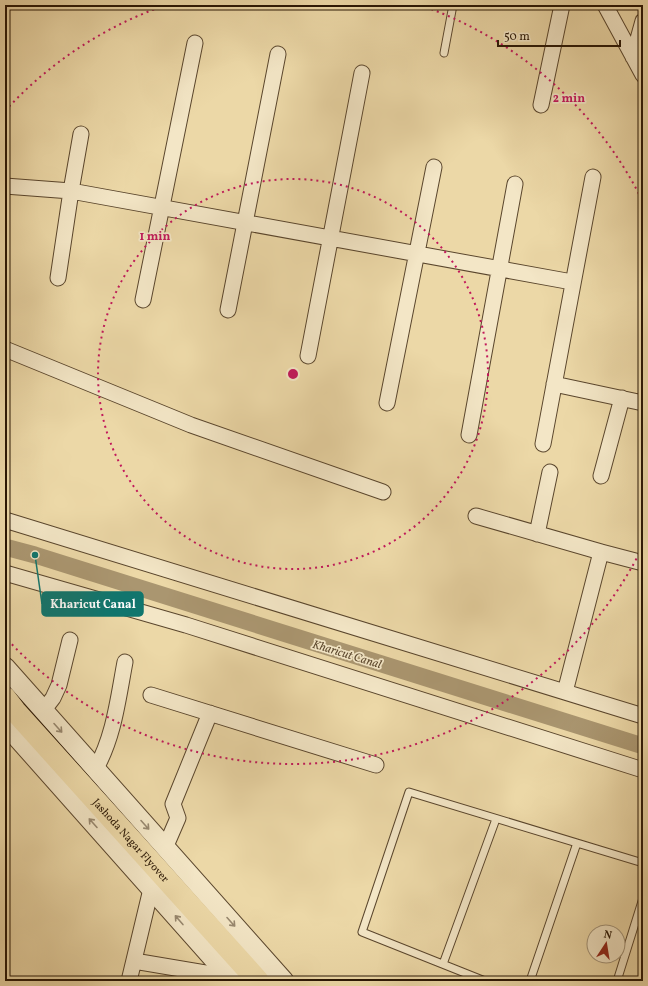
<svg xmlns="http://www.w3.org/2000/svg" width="648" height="986" viewBox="0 0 648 986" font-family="Vollkorn,serif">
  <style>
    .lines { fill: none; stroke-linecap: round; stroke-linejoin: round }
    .canal { stroke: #aa9670; stroke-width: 17 }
    .service-casing { stroke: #5a462d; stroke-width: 9 }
    .minor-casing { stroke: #5a462d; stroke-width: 17 }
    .tertiary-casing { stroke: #5a462d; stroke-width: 21 }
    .primary-casing { stroke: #291604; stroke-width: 24 }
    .service { stroke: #f3e6c6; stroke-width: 7 }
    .minor { stroke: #f3e6c6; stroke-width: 15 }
    .tertiary { stroke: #f3e6c6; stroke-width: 19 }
    .primary { stroke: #ecd8a7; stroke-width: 22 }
    .oneway { stroke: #98886f }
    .ring { fill: none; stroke: #c2185b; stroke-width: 2; stroke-dasharray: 2 4 }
    .labels { text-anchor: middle; stroke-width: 3.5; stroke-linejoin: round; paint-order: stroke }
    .street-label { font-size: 11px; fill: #291604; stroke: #f3e6c6 }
    .water-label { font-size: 12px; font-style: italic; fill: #5d492f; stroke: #f3e6c6 }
    .centre { fill: #c2185b; stroke: #f3e6c6; stroke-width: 2 }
    .ring-label { font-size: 12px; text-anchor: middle; font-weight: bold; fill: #c2185b; stroke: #f3e6c6; stroke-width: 3.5; stroke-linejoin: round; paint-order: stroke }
    .leader { fill: none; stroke: #0f766e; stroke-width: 1.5 }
    .callout-dot { fill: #0f766e; stroke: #f3e6c6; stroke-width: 1.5 }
    .callout { fill: #0f766e; stroke: #0f766e; stroke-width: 1.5 }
    .callout-label { font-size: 12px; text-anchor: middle; font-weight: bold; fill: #fff }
  </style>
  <rect width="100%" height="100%" fill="#ecd8a7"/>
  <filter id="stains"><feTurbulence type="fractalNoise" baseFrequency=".005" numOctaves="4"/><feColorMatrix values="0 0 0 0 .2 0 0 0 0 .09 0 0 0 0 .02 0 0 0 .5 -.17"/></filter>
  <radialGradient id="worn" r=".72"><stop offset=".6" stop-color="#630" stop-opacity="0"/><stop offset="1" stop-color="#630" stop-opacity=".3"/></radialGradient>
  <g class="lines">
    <path class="canal" d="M 5,547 L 35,555 L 643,746"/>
    <defs>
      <path id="service" d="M 444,53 L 453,5
        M 443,964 L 496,819
        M 485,981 L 362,932 L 409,792 L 643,863
        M 530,981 L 577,843
        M 617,981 L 643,898"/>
      <path id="minor" d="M 605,5 L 643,75
        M 633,57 L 643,21
        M 541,105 L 562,5
        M 5,186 L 71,191 L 572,282
        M 58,278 L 71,191 L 81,134
        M 143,300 L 195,43
        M 228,310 L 278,54
        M 5,349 L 191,425 L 383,492
        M 308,356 L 362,73
        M 554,384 L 643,403
        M 387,403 L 434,167
        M 469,435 L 515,184
        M 543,444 L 593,177
        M 601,476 L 622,398
        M 476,516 L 601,552
        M 5,520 L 643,716
        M 537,534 L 550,472
        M 5,573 L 186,625 L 643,770
        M 565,692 L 601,552 L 643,563
        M 151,695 L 376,765
        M 43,711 L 53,698 L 59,685 L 70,640
        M 95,770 C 114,737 118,699 125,662
        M 165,848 L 178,818 L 173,804 L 210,713
        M 134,961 L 229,977
        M 129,981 L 151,889"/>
      <path id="tertiary" d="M 5,667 L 284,981
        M 5,724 L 233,981"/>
      <g id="primary">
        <path id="s1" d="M 5,698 L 15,711 L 258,981"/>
      </g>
    </defs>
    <use href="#service" class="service-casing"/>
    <use href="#minor" class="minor-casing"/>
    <use href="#tertiary" class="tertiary-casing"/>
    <use href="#primary" class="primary-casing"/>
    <use href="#service" class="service"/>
    <use href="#minor" class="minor"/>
    <use href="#tertiary" class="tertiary"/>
    <use href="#primary" class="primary"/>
  </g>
  <defs><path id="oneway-shaft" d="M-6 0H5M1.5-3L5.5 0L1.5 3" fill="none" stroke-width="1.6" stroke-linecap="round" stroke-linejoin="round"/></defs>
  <g class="oneway">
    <use href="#oneway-shaft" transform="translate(58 728) rotate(48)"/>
    <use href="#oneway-shaft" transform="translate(93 823) rotate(-132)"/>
    <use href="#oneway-shaft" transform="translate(145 825) rotate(48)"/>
    <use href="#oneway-shaft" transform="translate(179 920) rotate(-131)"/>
    <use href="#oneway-shaft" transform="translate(231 922) rotate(48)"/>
  </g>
  <g class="ring">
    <circle cx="293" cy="374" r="195"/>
    <path d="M642 548A390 390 0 0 1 5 637M5 111A390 390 0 0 1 166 5M420 5A390 390 0 0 1 642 200"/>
  </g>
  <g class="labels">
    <g class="street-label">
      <text dy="4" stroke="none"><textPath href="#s1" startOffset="190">Jashoda Nagar Flyover</textPath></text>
    </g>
    <g class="water-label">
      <text transform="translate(347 654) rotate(17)" y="4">Kharicut Canal</text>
    </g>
  </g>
  <circle cx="293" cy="374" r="6" class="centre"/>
  <g class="ring-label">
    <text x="569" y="102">2 min</text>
    <text x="155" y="240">1 min</text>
  </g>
  <path class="leader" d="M35 555L42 604"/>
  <circle class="callout-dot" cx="35" cy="555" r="4"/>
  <rect class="callout" x="42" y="592" width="101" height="24" rx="4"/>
  <g class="callout-label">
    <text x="93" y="608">Kharicut Canal</text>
  </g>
  <rect width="648" height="986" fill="none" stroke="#ecd8a7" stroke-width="20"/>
  <rect x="6" y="6" width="636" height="974" fill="none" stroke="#291604" stroke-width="2"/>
  <rect x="10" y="10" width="628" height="966" fill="none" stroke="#291604"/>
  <g transform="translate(606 944) rotate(12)"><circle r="19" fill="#f3e6c6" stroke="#a29378"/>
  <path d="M0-3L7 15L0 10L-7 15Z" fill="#8f2418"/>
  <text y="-6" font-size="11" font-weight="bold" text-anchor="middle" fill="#291604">N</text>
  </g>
  <path d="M498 40v6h122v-6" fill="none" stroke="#291604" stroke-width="2"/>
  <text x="504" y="40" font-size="12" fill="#291604" stroke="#f3e6c6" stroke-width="3" paint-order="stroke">50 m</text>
  <rect width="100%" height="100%" filter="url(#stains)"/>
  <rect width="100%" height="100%" fill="url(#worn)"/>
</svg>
